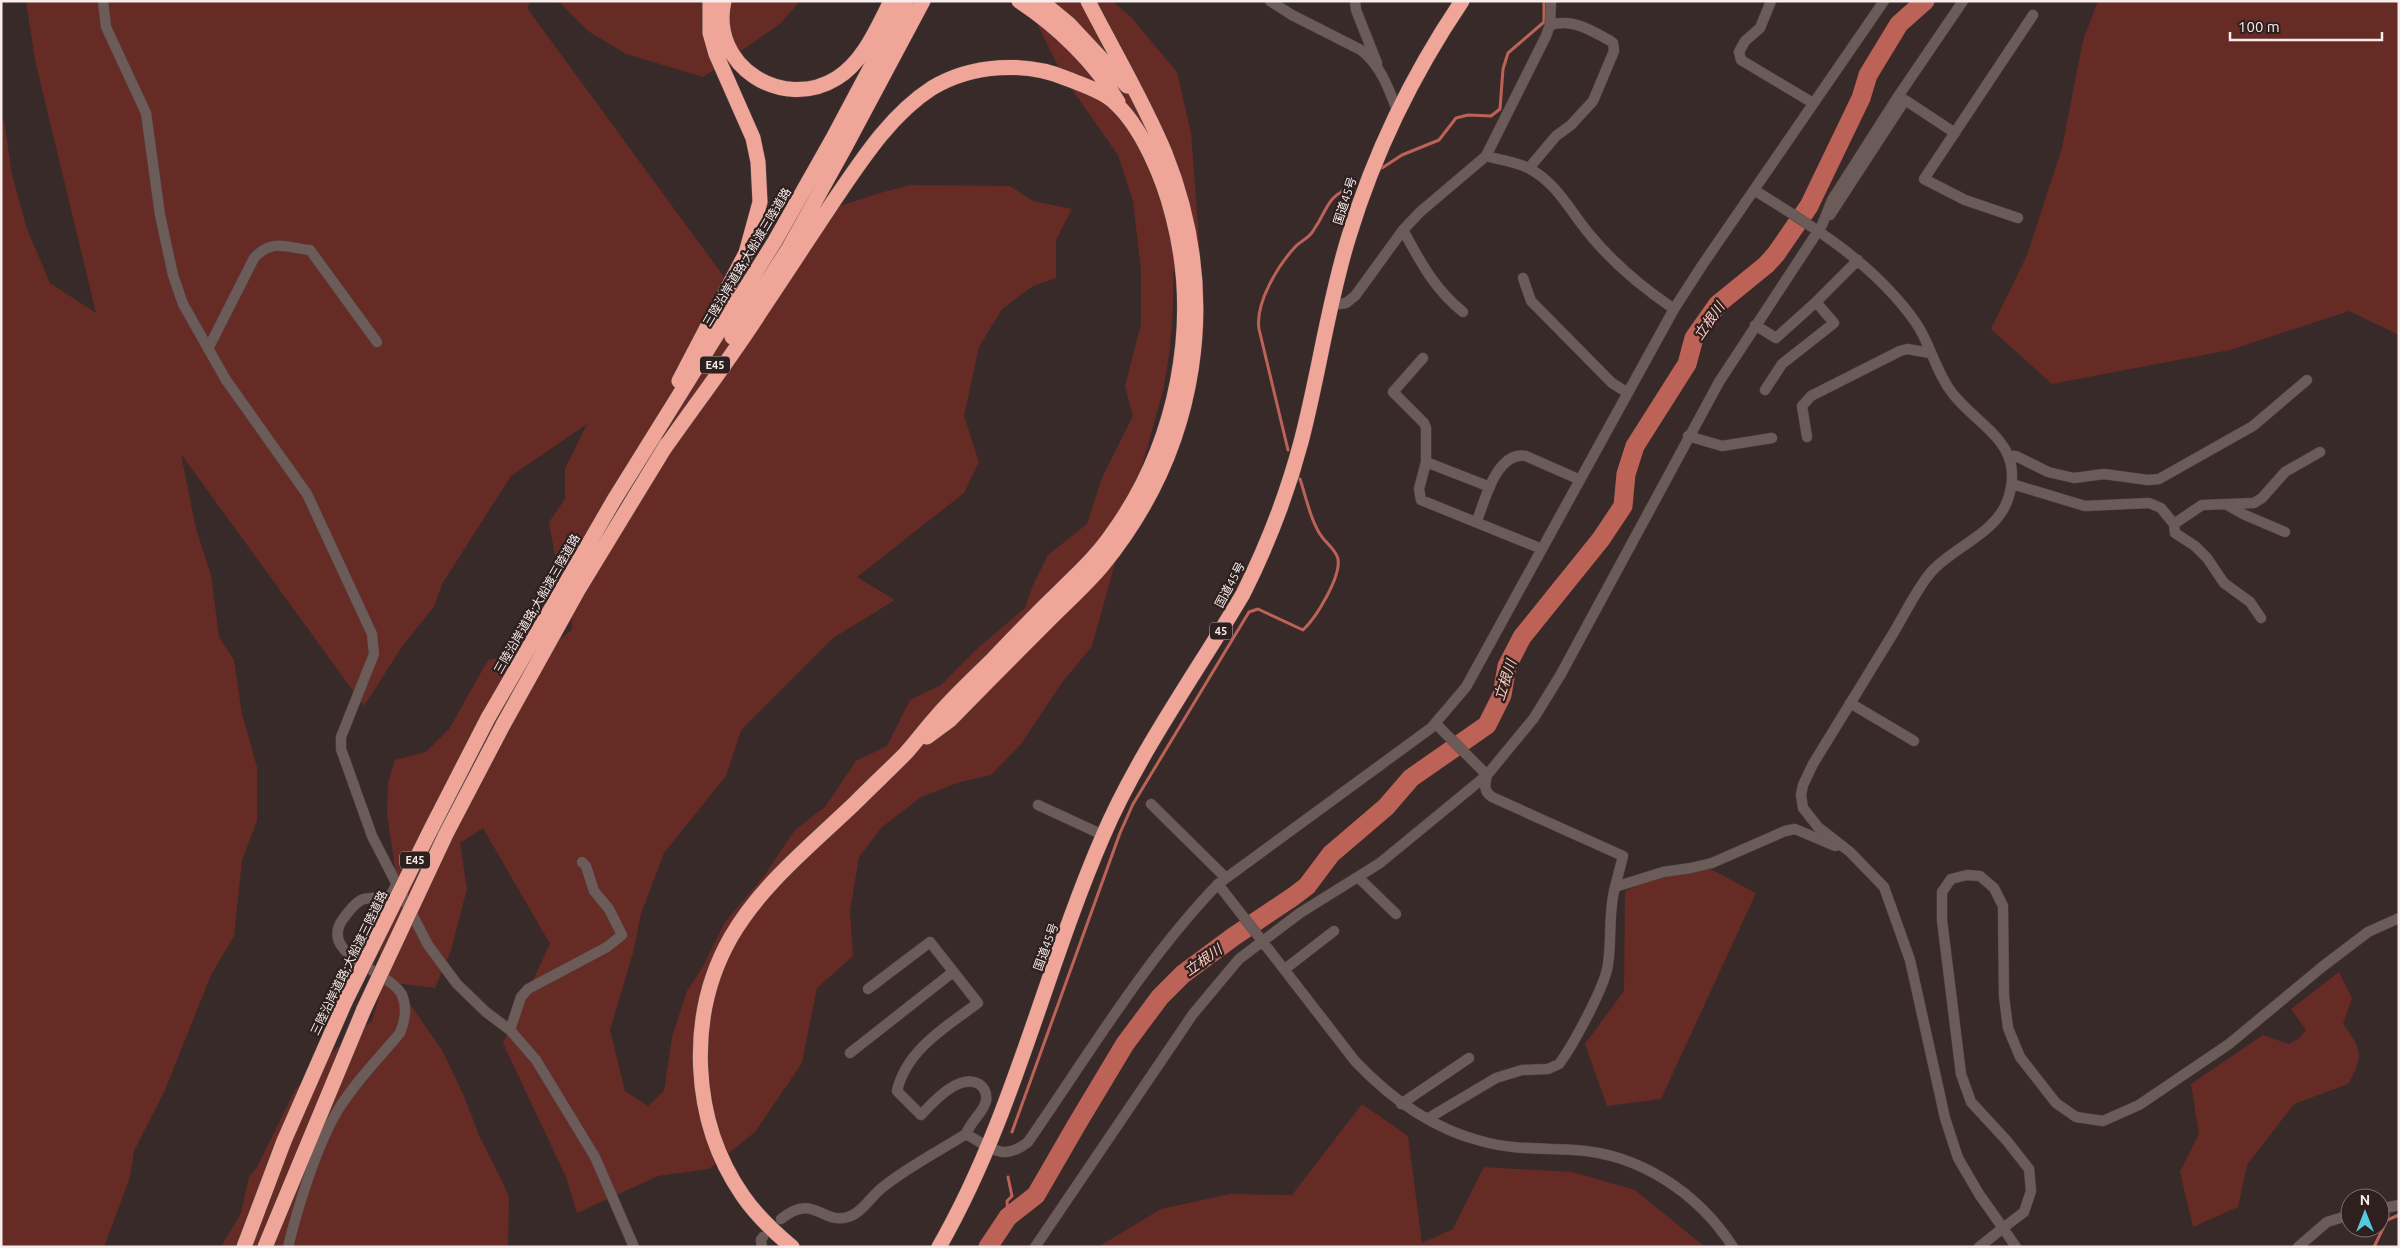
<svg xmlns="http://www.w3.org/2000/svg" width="2400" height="1248" viewBox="0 0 2400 1248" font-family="Ubuntu,'Noto Sans JP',sans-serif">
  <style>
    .green { fill: #662b24 }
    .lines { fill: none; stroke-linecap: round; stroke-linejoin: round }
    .stream { stroke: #bd6257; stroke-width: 3 }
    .river { stroke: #bd6257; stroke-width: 19 }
    .minor-casing { stroke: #534746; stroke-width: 11 }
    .highway-casing { stroke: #534746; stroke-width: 16 }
    .minor { stroke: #6c5c59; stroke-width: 10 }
    .highway { stroke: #f0a599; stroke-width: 15 }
    .highway-bridge-casing { stroke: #534746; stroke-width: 16; stroke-linecap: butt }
    .highway-bridge { stroke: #f0a599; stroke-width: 15 }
    .labels { text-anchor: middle; stroke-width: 4.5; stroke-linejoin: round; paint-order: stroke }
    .shield { fill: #2e201e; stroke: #bbb0ae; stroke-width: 1 }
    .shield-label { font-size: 11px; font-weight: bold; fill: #f7edec }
    .street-label { font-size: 12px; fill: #f7edec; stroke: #2e201e }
    .water-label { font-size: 14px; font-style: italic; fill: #fecbc3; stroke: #2e201e }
  </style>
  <rect width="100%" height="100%" fill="#382a28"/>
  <path class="green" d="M 26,1 L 531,1 L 527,8 L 741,300 L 764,262 L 834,208 L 880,193 L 910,185 L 1010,186 L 1033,201 L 1072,209 L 1056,240 L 1056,278 L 1033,286 L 1002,309 L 979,347 L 964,416 L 979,462 L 964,493 L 857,577 L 895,600 L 833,638 L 741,730 L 726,776 L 664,853 L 641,914 L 633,953 L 610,1030 L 625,1091 L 648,1106 L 664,1091 L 672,1037 L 687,991 L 702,968 L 725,922 L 764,876 L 795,830 L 825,807 L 856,761 L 887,746 L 910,700 L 941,685 L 979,647 L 1025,608 L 1033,585 L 1048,555 L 1087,524 L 1102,478 L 1133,416 L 1125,386 L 1141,324 L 1141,271 L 1133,201 L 1118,155 L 1064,78 L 1026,1 L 1112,1 L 1131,17 L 1177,72 L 1191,133 L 1201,267 L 1173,272 C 1174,313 1171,351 1163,391 L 1092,646 L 1061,684 L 1021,744 L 991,775 L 960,782 L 921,797 L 882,827 L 859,857 L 850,911 L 853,956 L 817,988 L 802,1063 L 755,1132 L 709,1169 L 658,1176 L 577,1213 L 566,1177 L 503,1043 L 550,944 L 483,828 L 460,843 L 467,889 L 451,950 L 435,988 L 395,983 L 442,1050 L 464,1096 L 479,1135 L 500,1177 L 509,1197 L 508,1247 L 221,1247 L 241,1213 L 249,1177 L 257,1167 L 295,1090 L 341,1044 L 372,1021 L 380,994 L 380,937 L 395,906 L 395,867 L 387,814 L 388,783 L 395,760 L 426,752 L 449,729 L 488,660 L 526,653 L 541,653 L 572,630 L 572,607 L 566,583 L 557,568 L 549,522 L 565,499 L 565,469 L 587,424 L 511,476 L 442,584 L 434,607 L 403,645 L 364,706 L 181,454 L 196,529 L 211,575 L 219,637 L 234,660 L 242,714 L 257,767 L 257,821 L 242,860 L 234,936 L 211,975 L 165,1090 L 134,1151 L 130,1177 L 104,1247 L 1,1247 L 1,115 L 4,121 L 12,175 L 27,229 L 50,283 L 96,313 L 35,60 Z
    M 558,1 L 800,1 L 780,24 L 703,77 L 626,54 L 588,31 Z
    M 2098,1 L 2399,1 L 2399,335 L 2349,311 L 2230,350 L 2052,384 L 1991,329 L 2027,255 L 2062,148 L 2083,40 Z
    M 1695,861 L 1756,893 L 1661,1099 L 1607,1106 L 1585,1044 L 1624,991 L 1625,891 Z
    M 2339,972 L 2352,998 L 2343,1024 C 2362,1049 2364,1056 2348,1084 L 2294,1104 L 2247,1165 L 2238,1207 L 2193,1227 L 2180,1172 L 2199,1134 L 2191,1084 L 2263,1035 L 2289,1044 L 2299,1038 L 2306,1030 L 2291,1009 Z
    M 1362,1104 L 1408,1136 L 1422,1243 L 1453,1229 L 1484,1167 L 1572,1172 L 1635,1190 L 1705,1247 L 1098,1247 L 1161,1209 L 1230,1194 L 1292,1195 Z"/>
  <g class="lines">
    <path class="stream" d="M 1382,168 L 1402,155 L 1439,140 L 1456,118 L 1468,115 L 1491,116 L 1500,109 L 1503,69 L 1508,53 L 1544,22 L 1544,1
      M 1288,450 L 1259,329 C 1255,303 1278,265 1296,246 C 1301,241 1309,238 1313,231 C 1331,205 1323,200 1355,184
      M 1012,1132 L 1120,833 L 1133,804 L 1249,612 L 1258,609 L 1303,630 C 1316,618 1341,577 1338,559 C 1336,550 1327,544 1322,537 C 1311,522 1306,497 1300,479
      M 1008,1177 L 1012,1196 L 1007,1201 L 1008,1217
      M 2374,1247 L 2387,1220 L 2399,1215"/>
    <path class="river" d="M 988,1247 L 1008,1217 L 1036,1195 L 1077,1124 L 1125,1044 L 1160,997 L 1183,974 L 1233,937 L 1294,896 L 1307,886 L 1331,854 L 1386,807 L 1411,778 L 1487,725 L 1502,695 L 1507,666 L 1522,637 L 1601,539 L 1623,506 L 1626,474 L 1635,446 L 1687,364 L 1694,338 L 1718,304 L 1766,265 L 1776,254 L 1809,206 L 1861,98 L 1868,75 L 1899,24 L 1925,1"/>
    <defs>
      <path id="minor" d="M 103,1 L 106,27 L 146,113 L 160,215 L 173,275 L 183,304 L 226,380 L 307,494 L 372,634 L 374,654 L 341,737 L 341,749 L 372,836 L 428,945 L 457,984 L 486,1012 L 510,1030 L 536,1060 L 595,1157 L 634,1247
        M 1270,1 L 1292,15 L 1361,50 C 1381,66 1388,87 1397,110
        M 1355,1 L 1356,10 L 1377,63
        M 1771,1 L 1760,28 L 1745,41 L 1739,52 L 1741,60 L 1813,103
        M 1486,156 C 1500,160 1518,162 1530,169 C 1558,184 1571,213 1591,236 C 1615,265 1643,288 1674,309
        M 1529,168 L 1556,136 L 1571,125 L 1593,101 L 1614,51 L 1613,43 L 1609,40 C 1590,30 1572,18 1550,25
        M 1754,190 C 1814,227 1875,264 1916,323 C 1931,345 1936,373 1953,394 C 1981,429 2026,444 2008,499 C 1997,533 1955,546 1932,571 C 1917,588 1906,612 1894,632 C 1867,676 1840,720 1813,764 L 1803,785 L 1801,795 L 1803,808 L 1818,827 L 1850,852 L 1884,887 L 1910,960 L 1945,1118 L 1958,1158 L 1979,1194 L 2003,1228 L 1979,1247
        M 1830,215 L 1905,100 L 1955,133
        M 2018,218 L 1965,200 L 1924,179 L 2033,15
        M 1403,230 C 1420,261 1434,289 1463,312
        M 1523,278 L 1531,301 L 1612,383 L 1628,393
        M 1332,305 L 1346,303 L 1355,296 L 1403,230 L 1420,212 L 1486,156 L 1546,36 L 1550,25 L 1551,1
        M 1755,325 L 1776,338 L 1816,302
        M 208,349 L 254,258 C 272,238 286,248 310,250 L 377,342
        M 1423,358 L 1393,392 L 1424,423 L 1426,428 L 1426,462 L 1419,489 L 1421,500 L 1542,549
        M 1765,390 L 1782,364 L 1834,323 L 1816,302 L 1858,260
        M 1688,436 L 1722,446 L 1772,438
        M 1807,437 L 1802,406 L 1811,396 L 1900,351 L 1907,349 L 1930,353
        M 2010,456 L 2016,456 L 2048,472 L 2074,478 L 2104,474 L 2148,480 L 2159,479 L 2253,426 L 2307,380
        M 1426,462 L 1490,487
        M 2012,484 L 2085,506 L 2149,503 L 2161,508 L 2174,524 L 2202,505 L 2254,503 L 2262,498 L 2285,472 L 2320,452
        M 2227,505 L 2245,515 L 2285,532
        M 1477,521 C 1485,499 1497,451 1526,456 L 1578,479
        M 2174,524 L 2175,533 L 2195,546 L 2207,558 L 2224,583 L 2250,602 L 2261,618
        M 1850,703 L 1914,741
        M 1436,724 L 1487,775
        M 1487,775 C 1485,785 1483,791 1492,797 L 1623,856 L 1615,887 L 1663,872 L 1691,868 L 1712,863 L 1785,831 L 1795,829 L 1835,846
        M 1151,804 L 1225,877
        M 1038,805 L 1103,835
        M 1358,877 L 1396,914
        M 1218,884 L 1355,1061 C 1390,1098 1430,1128 1481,1141 C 1512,1150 1543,1148 1575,1150 C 1640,1154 1698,1193 1733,1247
        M 1285,969 L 1334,931
        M 868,989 L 930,942 L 978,1003 C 947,1026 906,1050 897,1091 L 921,1115 C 933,1102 959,1073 979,1084 C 985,1088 987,1094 986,1101 C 983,1113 971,1121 966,1134
        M 510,1030 L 521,997 L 528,989 L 607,947 L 622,935 L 609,909 L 594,891 L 586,866 L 582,862
        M 850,1053 L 953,972
        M 1401,1104 L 1469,1058
        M 1427,1119 L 1496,1078 L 1522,1070 L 1548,1069 L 1559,1064 C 1572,1047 1606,985 1608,964 C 1612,938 1608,913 1615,887
        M 2380,1209 L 2399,1205
        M 781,1219 C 814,1192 821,1225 848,1217 C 862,1213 871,1196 883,1187 C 908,1167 939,1151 966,1134 C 991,1148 1003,1162 1028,1142 C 1089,1054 1144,961 1218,884 L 1431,728 L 1466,687 L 1674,309 L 1703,264 L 1884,1
        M 288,1247 C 298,1206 317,1145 338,1110 C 355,1082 379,1058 400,1033 C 405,1021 407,1007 402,995 C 390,971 317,955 343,919 C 348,912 353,905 361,900 C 371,896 382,899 391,895 L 396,885
        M 762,1247 L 761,1240 L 763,1237
        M 1035,1247 L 1193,1014 L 1239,959 L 1300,913 L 1380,863 L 1487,775 L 1534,718 L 1561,674 L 1719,382 L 1822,225 L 1832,200 L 1899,95 L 1963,1
        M 2016,1247 L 2003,1228 L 2024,1212 L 2031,1191 L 2029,1169 L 2007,1141 L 1971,1102 L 1961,1074 L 1942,920 L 1942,892 L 1951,879 L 1967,875 L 1980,876 L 1994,888 L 2003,906 L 2004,996 L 2008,1028 L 2020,1057 L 2056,1103 L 2076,1117 L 2103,1121 L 2139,1105 L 2229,1044 L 2322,967 L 2368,932 L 2399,918
        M 2298,1247 L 2327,1222 L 2350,1215"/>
      <path id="highway" d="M 724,1 C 709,66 783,112 837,78 C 864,61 877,28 891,1
        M 1019,1 C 1057,26 1095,62 1118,102
        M 1041,1 L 1069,24 L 1127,86
        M 732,337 L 789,248 L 845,147 L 923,1
        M 679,381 L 746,253 L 760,202 L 758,162 L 753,138 L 716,54 L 710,33 L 710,1
        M 662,452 C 695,405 730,359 761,311 C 785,275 809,238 833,202 C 861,161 890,115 932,88 C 972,64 1026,61 1068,79 C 1083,85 1102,91 1113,101 C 1142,126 1164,180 1173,217 C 1201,324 1177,444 1112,534 C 1097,556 1077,574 1058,593 C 1036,614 1015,636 994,658 C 975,677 955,695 937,716 C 926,728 916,742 905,754 C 888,771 871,787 854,804 C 811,845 761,885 731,937 C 686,1016 691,1121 743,1196 C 756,1215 774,1232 792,1247
        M 488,718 L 614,500 L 775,241 L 832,140 L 906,1
        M 503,725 L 578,590 L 667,444
        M 927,737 L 950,720 C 984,685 1018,651 1052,617 C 1069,600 1087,584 1102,566 C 1199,447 1222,296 1165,153 C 1143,100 1114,52 1088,1
        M 244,1247 L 284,1141 L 345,1002
        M 265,1247 L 364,1009
        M 939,1247 C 1013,1118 1044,972 1103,836 C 1138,754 1197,672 1243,594 C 1267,546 1287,495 1301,442 C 1319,374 1328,303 1349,236 C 1375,151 1412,75 1462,1"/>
    </defs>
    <use href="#minor" class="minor-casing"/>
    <use href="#highway" class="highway-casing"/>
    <use href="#minor" class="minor"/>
    <use href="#highway" class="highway"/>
    <defs>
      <path id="highway-bridge" d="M 345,1002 L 432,827 L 488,718
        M 364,1009 L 446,834 L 503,725"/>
    </defs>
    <use href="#highway-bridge" class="highway-bridge-casing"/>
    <use href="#highway-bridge" class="highway-bridge"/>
  </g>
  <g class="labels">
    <g class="shield">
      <rect x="700" y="356.5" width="30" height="17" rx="4"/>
      <rect x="1210" y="622.5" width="22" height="17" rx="4"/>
      <rect x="400" y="851.5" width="30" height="17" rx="4"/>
    </g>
    <g class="shield-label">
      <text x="715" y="369">E45</text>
      <text x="1221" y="635">45</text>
      <text x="415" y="864">E45</text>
    </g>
    <g class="street-label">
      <text transform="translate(1345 201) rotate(-72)" y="4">国道45号</text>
      <text transform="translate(747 257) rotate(-59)" y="4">三陸沿岸道路;大船渡三陸道路</text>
      <text transform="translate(1230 585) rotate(-62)" y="4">国道45号</text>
      <text transform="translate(537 604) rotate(-60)" y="4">三陸沿岸道路;大船渡三陸道路</text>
      <text transform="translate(1046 947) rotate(-70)" y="4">国道45号</text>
      <text transform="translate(349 963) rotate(-64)" y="4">三陸沿岸道路;大船渡三陸道路</text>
    </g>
    <g class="water-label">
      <text transform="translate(1709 321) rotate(-55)" y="5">立根川</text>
      <text transform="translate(1505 680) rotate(-72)" y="5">立根川</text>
      <text transform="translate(1203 960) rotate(-35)" y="5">立根川</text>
    </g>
  </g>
  <rect width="2400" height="1248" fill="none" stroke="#f7edec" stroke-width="5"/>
  <g transform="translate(2365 1213)"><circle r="24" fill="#2e201e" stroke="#7e7270"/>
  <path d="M0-4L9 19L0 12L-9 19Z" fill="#54cade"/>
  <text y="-8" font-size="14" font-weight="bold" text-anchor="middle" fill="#f7edec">N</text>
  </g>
  <path d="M2230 32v8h152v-8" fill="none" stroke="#f7edec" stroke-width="2.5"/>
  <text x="2238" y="32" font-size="15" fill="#f7edec" stroke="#2e201e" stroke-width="4" paint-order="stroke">100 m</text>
</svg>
